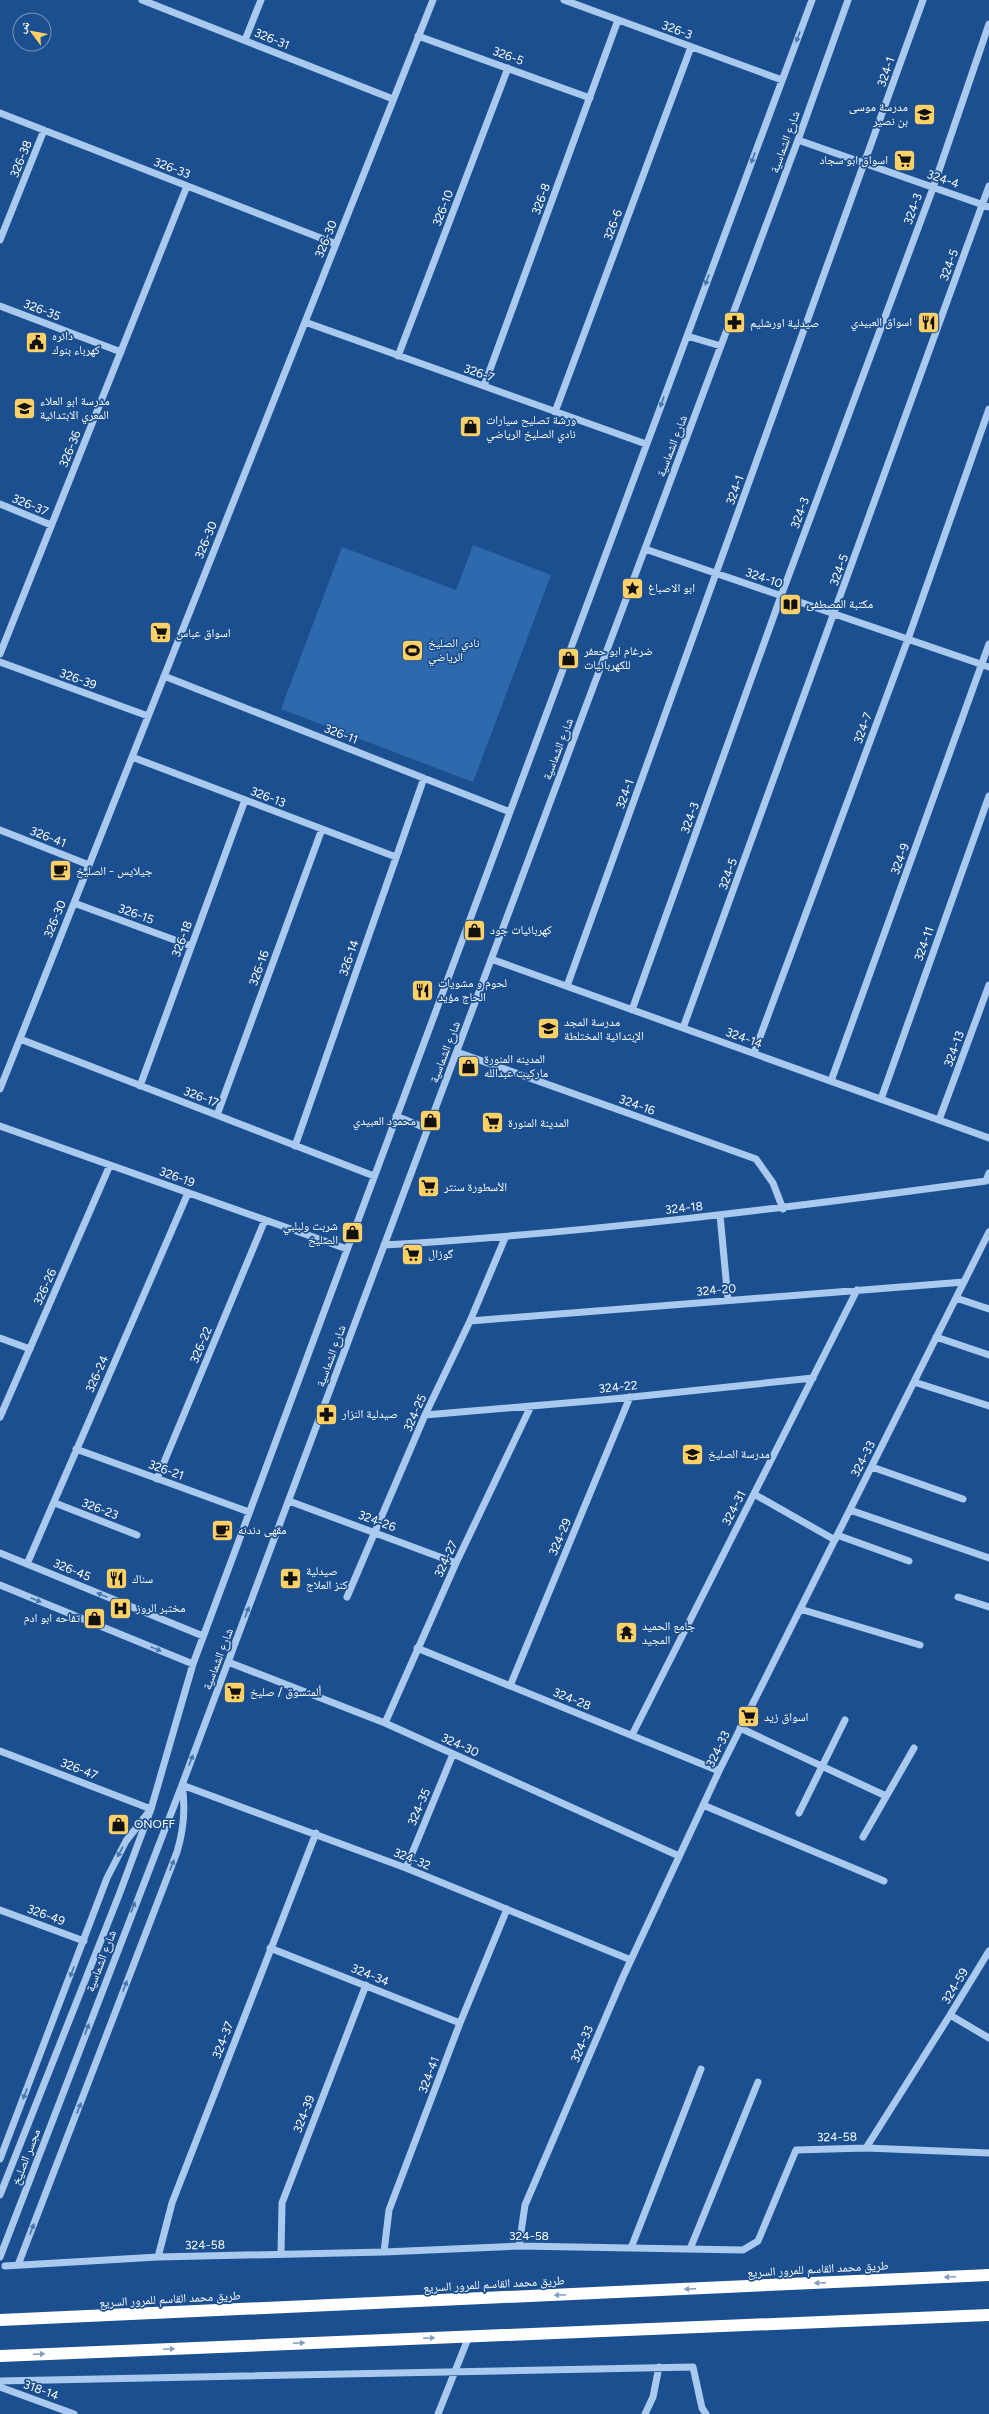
<svg xmlns="http://www.w3.org/2000/svg" width="989" height="2414" viewBox="0 0 989 2414" font-family="Figtree,'Noto Naskh Arabic',sans-serif">
  <style>
    .green { fill: #2e69ad }
    .lines { fill: none; stroke-linecap: round; stroke-linejoin: round }
    .minor { stroke: #a9c9ee; stroke-width: 7 }
    .highway { stroke: #fff; stroke-width: 12 }
    .oneway { fill: #4674ac }
    .oneway2 { fill: #829ec1 }
    .labels { text-anchor: middle; stroke-width: 3.5; stroke-linejoin: round; paint-order: stroke }
    .street-label { font-size: 12px; fill: #fff; stroke: #1b4f8f }
    .poi-label { font-size: 12px; fill: #fff; stroke: #1b4f8f; text-anchor: start }
  </style>
  <rect width="100%" height="100%" fill="#1b4f8f"/>
  <path class="green" d="M 473,545 L 551,575 L 473,782 L 281,709 L 342,547 L 456,590 Z"/>
  <g class="lines">
    <path class="minor" d="M 142,0 L 393,99
      M 564,0 L 782,80
      M 418,36 L 590,98
      M 245,40 L 261,0
      M 0,113 L 336,244
      M 798,140 L 989,207
      M 0,240 L 44,130
      M 0,306 L 121,352
      M 305,322 L 646,444
      M 687,336 L 721,346
      M 398,356 L 508,68
      M 484,386 L 618,20
      M 555,412 L 691,47
      M 0,504 L 51,525
      M 645,549 L 989,667
      M 0,654 L 187,186
      M 0,662 L 148,716
      M 164,676 L 510,812
      M 132,757 L 396,857
      M 0,830 L 89,865
      M 74,903 L 191,946
      M 491,959 L 989,1138
      M 567,986 L 923,0
      M 632,1010 L 781,596 L 933,188 L 989,24
      M 683,1028 L 989,186
      M 20,1039 L 374,1176
      M 457,1052 L 756,1159 L 773,1183 L 783,1209
      M 754,1053 L 908,639 L 989,409
      M 831,1081 L 989,644
      M 140,1086 L 245,800
      M 0,1089 L 433,0
      M 881,1099 L 989,796
      M 217,1115 L 322,829
      M 396,1116 L 428,1129
      M 939,1120 L 989,985
      M 0,1126 L 347,1249
      M 295,1146 L 424,778
      M 986,1181 L 989,1173
      M 720,1215 L 728,1300
      M 384,1245 C 586,1233 786,1208 986,1181
      M 956,1298 L 989,1309
      M 470,1321 L 964,1282
      M 936,1337 L 989,1355
      M 0,1338 L 30,1349
      M 914,1382 L 989,1406
      M 425,1415 L 613,1399 L 813,1378
      M 0,1417 L 110,1165
      M 76,1449 L 249,1512
      M 872,1467 L 963,1499
      M 157,1479 L 265,1220
      M 754,1494 L 835,1540
      M 289,1501 L 456,1563
      M 55,1503 L 137,1535
      M 850,1510 L 989,1558
      M 837,1535 L 909,1561
      M 0,1553 L 203,1636
      M 27,1564 L 188,1193
      M 0,1585 L 193,1664
      M 347,1597 L 425,1415 L 470,1321 L 505,1238
      M 958,1597 L 989,1607
      M 800,1609 L 920,1645
      M 417,1648 L 719,1771
      M 228,1662 L 385,1723 L 679,1856
      M 510,1686 L 630,1397
      M 385,1723 L 456,1563 L 531,1406
      M 740,1728 L 886,1796
      M 632,1735 L 857,1290
      M 0,1751 L 151,1809 L 126,1841 L 107,1878 L 0,2159
      M 703,1805 L 884,1881
      M 799,1813 L 845,1720
      M 863,1837 L 914,1748
      M 406,1868 L 453,1754
      M 0,1910 L 84,1941
      M 270,1948 L 460,2023
      M 989,1951 L 950,2015 L 989,2038
      M 866,2148 L 950,2015
      M 0,2195 L 119,1895 L 151,1809 L 193,1664 L 812,0
      M 519,2246 L 525,2205 L 623,1977 L 719,1771 L 989,1232
      M 631,2248 L 701,2069
      M 690,2249 L 758,2082
      M 384,2252 L 389,2210 L 460,2023 L 507,1909
      M 281,2254 L 282,2203 L 366,1985
      M 0,2257 L 182,1785 L 798,140 L 848,0
      M 158,2257 L 172,2203 L 316,1833
      M 18,2265 L 177,1852 C 184,1829 186,1809 182,1785 L 406,1868 L 631,1960
      M 5,2266 L 158,2257 L 384,2252 L 519,2246 L 743,2250 L 758,2241 L 796,2150 L 866,2148 L 989,2153
      M 0,2381 L 693,2367 L 702,2408 L 706,2414
      M 0,2387 L 74,2414
      M 438,2414 L 469,2336
      M 645,2414 L 653,2397 L 659,2367"/>
    <path class="highway" d="M 0,2320 L 989,2275
      M 0,2356 L 989,2315"/>
  </g>
  <defs><path id="oneway-solid" d="M-6-.8H1V-3.2L6.5 0L1 3.2V.8H-6Z"/></defs>
  <g class="oneway">
    <use href="#oneway-solid" transform="translate(798 37) rotate(110)"/>
    <use href="#oneway-solid" transform="translate(753 158) rotate(110)"/>
    <use href="#oneway-solid" transform="translate(707 280) rotate(110)"/>
    <use href="#oneway-solid" transform="translate(662 402) rotate(110)"/>
    <use href="#oneway-solid" transform="translate(102 1595) rotate(-158)"/>
    <use href="#oneway-solid" transform="translate(36 1600) rotate(22)"/>
    <use href="#oneway-solid" transform="translate(247 1612) rotate(-69)"/>
    <use href="#oneway-solid" transform="translate(156 1649) rotate(22)"/>
    <use href="#oneway-solid" transform="translate(191 1760) rotate(-69)"/>
    <use href="#oneway-solid" transform="translate(120 1852) rotate(119)"/>
    <use href="#oneway-solid" transform="translate(172 1865) rotate(-69)"/>
    <use href="#oneway-solid" transform="translate(133 1907) rotate(-69)"/>
    <use href="#oneway-solid" transform="translate(72 1972) rotate(111)"/>
    <use href="#oneway-solid" transform="translate(125 1986) rotate(-69)"/>
    <use href="#oneway-solid" transform="translate(87 2029) rotate(-69)"/>
    <use href="#oneway-solid" transform="translate(25 2094) rotate(111)"/>
    <use href="#oneway-solid" transform="translate(79 2108) rotate(-69)"/>
    <use href="#oneway-solid" transform="translate(32 2229) rotate(-69)"/>
  </g>
  <g class="oneway2">
    <use href="#oneway-solid" transform="translate(950 2277) rotate(177)"/>
    <use href="#oneway-solid" transform="translate(820 2283) rotate(177)"/>
    <use href="#oneway-solid" transform="translate(690 2289) rotate(177)"/>
    <use href="#oneway-solid" transform="translate(560 2295) rotate(177)"/>
    <use href="#oneway-solid" transform="translate(429 2338) rotate(-2)"/>
    <use href="#oneway-solid" transform="translate(299 2343) rotate(-2)"/>
    <use href="#oneway-solid" transform="translate(169 2349) rotate(-2)"/>
    <use href="#oneway-solid" transform="translate(39 2354) rotate(-2)"/>
  </g>
  <defs>
    <symbol id="school-square" viewBox="-11 -11 22 22"><rect x="-9" y="-9" width="18" height="18" rx="4" fill="#ffd166" stroke="#1b4f8f"/><path d="M0-5L7-2L0 1L-7-2ZM-4 1L0 2.5L4 1V4Q0 6-4 4Z" fill="#111"/></symbol>
    <symbol id="supermarket-square" viewBox="-11 -11 22 22"><rect x="-9" y="-9" width="18" height="18" rx="4" fill="#ffd166" stroke="#1b4f8f"/><path d="M-6-5.5h2.5l.6 2H6L4.5 2H-2.5L-4.4-4H-6ZM-1.5 3.2a1.3 1.3 0 1 0 .1 0ZM3 3.2a1.3 1.3 0 1 0 .1 0Z" fill="#111"/></symbol>
    <symbol id="restaurant-square" viewBox="-11 -11 22 22"><rect x="-9" y="-9" width="18" height="18" rx="4" fill="#ffd166" stroke="#1b4f8f"/><path d="M-5-6h1v4h1v-4h1v4h1v-4h1v5L-1.5 .5V6h-2V.5L-5-1ZM5-6V6H3V1.5H1.5Q1.5-4 5-6Z" fill="#111"/></symbol>
    <symbol id="pharmacy-square" viewBox="-11 -11 22 22"><rect x="-9" y="-9" width="18" height="18" rx="4" fill="#ffd166" stroke="#1b4f8f"/><path d="M-2-6h4v4h4v4h-4v4h-4v-4h-4v-4h4Z" fill="#111"/></symbol>
    <symbol id="civic-square" viewBox="-11 -11 22 22"><rect x="-9" y="-9" width="18" height="18" rx="4" fill="#ffd166" stroke="#1b4f8f"/><path d="M-.6-6.5H3V-4.5H.6V-3L4-1V1h2V6H-6V1h2V-1L-.6-3ZM-1.2 2.5V6h2.4V2.5Z" fill="#111"/></symbol>
    <symbol id="shop-square" viewBox="-11 -11 22 22"><rect x="-9" y="-9" width="18" height="18" rx="4" fill="#ffd166" stroke="#1b4f8f"/><path d="M-5-2.5h2.3a2.7 3.5 0 0 1 5.4 0H5L5.5 6h-11ZM-1.5-2.5h3a1.5 2.3 0 0 0-3 0Z" fill="#111"/></symbol>
    <symbol id="sight-square" viewBox="-11 -11 22 22"><rect x="-9" y="-9" width="18" height="18" rx="4" fill="#ffd166" stroke="#1b4f8f"/><path d="M0-6L1.8-2.2L6-1.7L2.9 1.2L3.7 5.4L0 3.3L-3.7 5.4L-2.9 1.2L-6-1.7L-1.8-2.2Z" fill="#111"/></symbol>
    <symbol id="library-square" viewBox="-11 -11 22 22"><rect x="-9" y="-9" width="18" height="18" rx="4" fill="#ffd166" stroke="#1b4f8f"/><path d="M-6-4Q-3-5.5-.7-3.5V5Q-3 3-6 4ZM6-4Q3-5.5 .7-3.5V5Q3 3 6 4Z" fill="#111"/></symbol>
    <symbol id="stadium-square" viewBox="-11 -11 22 22"><rect x="-9" y="-9" width="18" height="18" rx="4" fill="#ffd166" stroke="#1b4f8f"/><path d="M0-5a6.5 5 0 1 0 0 10a6.5 5 0 1 0 0-10ZM-3.5-1.8h7v3.6h-7Z" fill="#111"/></symbol>
    <symbol id="cafe-square" viewBox="-11 -11 22 22"><rect x="-9" y="-9" width="18" height="18" rx="4" fill="#ffd166" stroke="#1b4f8f"/><path d="M-5.5-4.5H6V0H3Q3 3.5 0 3.5H-2.5Q-5.5 3.5-5.5 0ZM3-3.2v2h1.7v-2ZM-6 4.5H4V6H-6Z" fill="#111"/></symbol>
    <symbol id="hospital-square" viewBox="-11 -11 22 22"><rect x="-9" y="-9" width="18" height="18" rx="4" fill="#ffd166" stroke="#1b4f8f"/><path d="M-5-5h3v3.5h4V-5h3V5h-3V1.5h-4V5h-3Z" fill="#111"/></symbol>
    <symbol id="temple-square" viewBox="-11 -11 22 22"><rect x="-9" y="-9" width="18" height="18" rx="4" fill="#ffd166" stroke="#1b4f8f"/><path d="M0-6L5-2H3V0L6.5 2.5H4V6H1.5V3h-3V6H-4V2.5H-6.5L-3 0V-2H-5Z" fill="#111"/></symbol>
  </defs>
  <g fill-rule="evenodd">
    <use href="#school-square" x="912" y="102" width="25" height="25"/>
    <use href="#supermarket-square" x="892" y="148" width="25" height="25"/>
    <use href="#restaurant-square" x="916" y="310" width="25" height="25"/>
    <use href="#pharmacy-square" x="722" y="310" width="25" height="25"/>
    <use href="#civic-square" x="24" y="330" width="25" height="25"/>
    <use href="#school-square" x="12" y="396" width="25" height="25"/>
    <use href="#shop-square" x="458" y="414" width="25" height="25"/>
    <use href="#sight-square" x="620" y="576" width="25" height="25"/>
    <use href="#library-square" x="778" y="592" width="25" height="25"/>
    <use href="#supermarket-square" x="148" y="620" width="25" height="25"/>
    <use href="#stadium-square" x="400" y="638" width="25" height="25"/>
    <use href="#shop-square" x="556" y="646" width="25" height="25"/>
    <use href="#cafe-square" x="48" y="858" width="25" height="25"/>
    <use href="#shop-square" x="462" y="918" width="25" height="25"/>
    <use href="#restaurant-square" x="410" y="978" width="25" height="25"/>
    <use href="#school-square" x="536" y="1016" width="25" height="25"/>
    <use href="#shop-square" x="456" y="1054" width="25" height="25"/>
    <use href="#shop-square" x="418" y="1108" width="25" height="25"/>
    <use href="#supermarket-square" x="480" y="1110" width="25" height="25"/>
    <use href="#supermarket-square" x="416" y="1174" width="25" height="25"/>
    <use href="#shop-square" x="340" y="1220" width="25" height="25"/>
    <use href="#supermarket-square" x="400" y="1242" width="25" height="25"/>
    <use href="#pharmacy-square" x="314" y="1402" width="25" height="25"/>
    <use href="#school-square" x="680" y="1442" width="25" height="25"/>
    <use href="#cafe-square" x="210" y="1518" width="25" height="25"/>
    <use href="#pharmacy-square" x="278" y="1566" width="25" height="25"/>
    <use href="#restaurant-square" x="104" y="1566" width="25" height="25"/>
    <use href="#hospital-square" x="108" y="1596" width="25" height="25"/>
    <use href="#shop-square" x="82" y="1606" width="25" height="25"/>
    <use href="#temple-square" x="614" y="1620" width="25" height="25"/>
    <use href="#supermarket-square" x="222" y="1680" width="25" height="25"/>
    <use href="#supermarket-square" x="736" y="1704" width="25" height="25"/>
    <use href="#shop-square" x="106" y="1812" width="25" height="25"/>
  </g>
  <g class="labels">
    <g class="street-label">
      <text transform="translate(677 30) rotate(20)" y="4">326-3</text>
      <text transform="translate(272 39) rotate(22)" y="4">326-31</text>
      <text transform="translate(508 56) rotate(20)" y="4">326-5</text>
      <text transform="translate(886 72) rotate(-71)" y="4">324-1</text>
      <text transform="translate(785 142) rotate(-70)" y="4">شارع الشماسية</text>
      <text transform="translate(21 159) rotate(-68)" y="4">326-38</text>
      <text transform="translate(172 168) rotate(21)" y="4">326-33</text>
      <text transform="translate(943 179) rotate(19)" y="4">324-4</text>
      <text transform="translate(541 199) rotate(-70)" y="4">326-8</text>
      <text transform="translate(443 208) rotate(-69)" y="4">326-10</text>
      <text transform="translate(913 209) rotate(-70)" y="4">324-3</text>
      <text transform="translate(613 225) rotate(-70)" y="4">326-6</text>
      <text transform="translate(326 239) rotate(-68)" y="4">326-30</text>
      <text transform="translate(949 265) rotate(-70)" y="4">324-5</text>
      <text transform="translate(42 310) rotate(21)" y="4">326-35</text>
      <text transform="translate(479 373) rotate(19)" y="4">326-7</text>
      <text transform="translate(672 446) rotate(-69)" y="4">شارع الشماسية</text>
      <text transform="translate(70 449) rotate(-68)" y="4">326-36</text>
      <text transform="translate(735 490) rotate(-70)" y="4">324-1</text>
      <text transform="translate(30 505) rotate(22)" y="4">326-37</text>
      <text transform="translate(800 513) rotate(-70)" y="4">324-3</text>
      <text transform="translate(206 540) rotate(-68)" y="4">326-30</text>
      <text transform="translate(839 570) rotate(-70)" y="4">324-5</text>
      <text transform="translate(764 578) rotate(19)" y="4">324-10</text>
      <text transform="translate(78 679) rotate(20)" y="4">326-39</text>
      <text transform="translate(863 728) rotate(-70)" y="4">324-7</text>
      <text transform="translate(341 734) rotate(21)" y="4">326-11</text>
      <text transform="translate(558 749) rotate(-69)" y="4">شارع الشماسية</text>
      <text transform="translate(625 794) rotate(-70)" y="4">324-1</text>
      <text transform="translate(268 797) rotate(21)" y="4">326-13</text>
      <text transform="translate(690 818) rotate(-70)" y="4">324-3</text>
      <text transform="translate(48 837) rotate(21)" y="4">326-41</text>
      <text transform="translate(900 859) rotate(-70)" y="4">324-9</text>
      <text transform="translate(728 874) rotate(-70)" y="4">324-5</text>
      <text transform="translate(136 914) rotate(20)" y="4">326-15</text>
      <text transform="translate(55 919) rotate(-68)" y="4">326-30</text>
      <text transform="translate(182 939) rotate(-70)" y="4">326-18</text>
      <text transform="translate(924 944) rotate(-70)" y="4">324-11</text>
      <text transform="translate(349 958) rotate(-71)" y="4">326-14</text>
      <text transform="translate(259 968) rotate(-70)" y="4">326-16</text>
      <text transform="translate(744 1038) rotate(20)" y="4">324-14</text>
      <text transform="translate(954 1049) rotate(-70)" y="4">324-13</text>
      <text transform="translate(445 1052) rotate(-69)" y="4">شارع الشماسية</text>
      <text transform="translate(201 1097) rotate(21)" y="4">326-17</text>
      <text transform="translate(637 1105) rotate(20)" y="4">324-16</text>
      <text transform="translate(177 1177) rotate(20)" y="4">326-19</text>
      <text transform="translate(684 1208) rotate(-6)" y="4">324-18</text>
      <text transform="translate(45 1287) rotate(-66)" y="4">326-26</text>
      <text transform="translate(716 1290) rotate(-5)" y="4">324-20</text>
      <text transform="translate(201 1345) rotate(-67)" y="4">326-22</text>
      <text transform="translate(331 1356) rotate(-70)" y="4">شارع الشماسية</text>
      <text transform="translate(97 1374) rotate(-66)" y="4">326-24</text>
      <text transform="translate(618 1387) rotate(-6)" y="4">324-22</text>
      <text transform="translate(415 1413) rotate(-66)" y="4">324-25</text>
      <text transform="translate(863 1459) rotate(-63)" y="4">324-33</text>
      <text transform="translate(166 1470) rotate(20)" y="4">326-21</text>
      <text transform="translate(734 1508) rotate(-63)" y="4">324-31</text>
      <text transform="translate(100 1509) rotate(21)" y="4">326-23</text>
      <text transform="translate(377 1521) rotate(20)" y="4">324-26</text>
      <text transform="translate(560 1537) rotate(-67)" y="4">324-29</text>
      <text transform="translate(446 1559) rotate(-65)" y="4">324-27</text>
      <text transform="translate(72 1570) rotate(22)" y="4">326-45</text>
      <text transform="translate(218 1659) rotate(-69)" y="4">شارع الشماسية</text>
      <text transform="translate(572 1699) rotate(22)" y="4">324-28</text>
      <text transform="translate(460 1745) rotate(24)" y="4">324-30</text>
      <text transform="translate(718 1749) rotate(-64)" y="4">324-33</text>
      <text transform="translate(79 1769) rotate(21)" y="4">326-47</text>
      <text transform="translate(419 1807) rotate(-67)" y="4">324-35</text>
      <text transform="translate(412 1859) rotate(22)" y="4">324-32</text>
      <text transform="translate(46 1915) rotate(20)" y="4">326-49</text>
      <text transform="translate(101 1961) rotate(-69)" y="4">شارع الشماسية</text>
      <text transform="translate(370 1975) rotate(22)" y="4">324-34</text>
      <text transform="translate(955 1986) rotate(-59)" y="4">324-59</text>
      <text transform="translate(223 2040) rotate(-69)" y="4">324-37</text>
      <text transform="translate(582 2044) rotate(-67)" y="4">324-33</text>
      <text transform="translate(429 2075) rotate(-69)" y="4">324-41</text>
      <text transform="translate(304 2114) rotate(-69)" y="4">324-39</text>
      <text transform="translate(837 2137) rotate(-1)" y="4">324-58</text>
      <text transform="translate(26 2157) rotate(-69)" y="4">مجسر الصليخ</text>
      <text x="529" y="2240">324-58</text>
      <text transform="translate(205 2245) rotate(-1)" y="4">324-58</text>
      <text transform="translate(818 2269) rotate(-3)" y="4">طريق محمد القاسم للمرور السريع</text>
      <text transform="translate(494 2284) rotate(-3)" y="4">طريق محمد القاسم للمرور السريع</text>
      <text transform="translate(170 2299) rotate(-3)" y="4">طريق محمد القاسم للمرور السريع</text>
      <text transform="translate(41 2390) rotate(20)" y="4">318-14</text>
    </g>
    <g class="poi-label">
      <text x="908" y="111" text-anchor="end">مدرسة موسى<tspan x="908" dy="14">بن نصير</tspan></text>
      <text x="888" y="164" text-anchor="end">اسواق ابو سجاد</text>
      <text x="912" y="326" text-anchor="end">اسواق العبيدي</text>
      <text x="750" y="327">صيدلية اورشليم</text>
      <text x="52" y="340">دائره<tspan x="52" dy="14">كهرباء بنوك</tspan></text>
      <text x="40" y="405">مدرسة ابو العلاء<tspan x="40" dy="14">المعري الابتدائية</tspan></text>
      <text x="486" y="424">ورشة تصليح سيارات<tspan x="486" dy="14">نادي الصليخ الرياضي</tspan></text>
      <text x="648" y="592">ابو الاصباغ</text>
      <text x="806" y="608">مكتبة المصطفئ</text>
      <text x="176" y="637">اسواق عباس</text>
      <text x="428" y="647">نادي الصليخ<tspan x="428" dy="14">الرياضي</tspan></text>
      <text x="584" y="655">ضرغام ابو حعفر<tspan x="584" dy="14">للكهربائيات</tspan></text>
      <text x="76" y="875">جيلايس - الصليخ</text>
      <text x="490" y="934">كهربائيات جود</text>
      <text x="438" y="987">لحوم و مشويات<tspan x="438" dy="14">الحاج مؤيد</tspan></text>
      <text x="564" y="1026">مدرسة المجد<tspan x="564" dy="14">الإبتدائية المختلطة</tspan></text>
      <text x="484" y="1063">المدينه المنورة<tspan x="484" dy="14">ماركيت عبدالله</tspan></text>
      <text x="416" y="1125" text-anchor="end">محمود العبيدي</text>
      <text x="508" y="1127">المدينة المنورة</text>
      <text x="444" y="1191">الأسطورة سنتر</text>
      <text x="338" y="1230" text-anchor="end">شربت ولبلبي<tspan x="338" dy="14">الصليخ</tspan></text>
      <text x="428" y="1258">گوزال</text>
      <text x="342" y="1418">صيدلية النزار</text>
      <text x="708" y="1458">مدرسة الصليخ</text>
      <text x="238" y="1534">مقهى دندنه</text>
      <text x="306" y="1575">صيدلية<tspan x="306" dy="14">كنز العلاج</tspan></text>
      <text x="132" y="1583">سناك</text>
      <text x="136" y="1612">مختبر الروز</text>
      <text x="80" y="1622" text-anchor="end">تفاحه ابو ادم</text>
      <text x="642" y="1630">جامع الحميد<tspan x="642" dy="14">المجيد</tspan></text>
      <text x="250" y="1696">ألمتسوق / صليخ</text>
      <text x="764" y="1721">اسواق زيد</text>
      <text x="134" y="1828">ONOFF</text>
    </g>
  </g>
  <g transform="translate(32 32) rotate(302)"><circle r="19" fill="#1b4f8f" stroke="#7695bc"/>
  <path d="M0-3L7 15L0 10L-7 15Z" fill="#ffd166"/>
  <text y="-6" font-size="11" font-weight="bold" text-anchor="middle" fill="#ffffff">ش</text>
  </g>
</svg>
